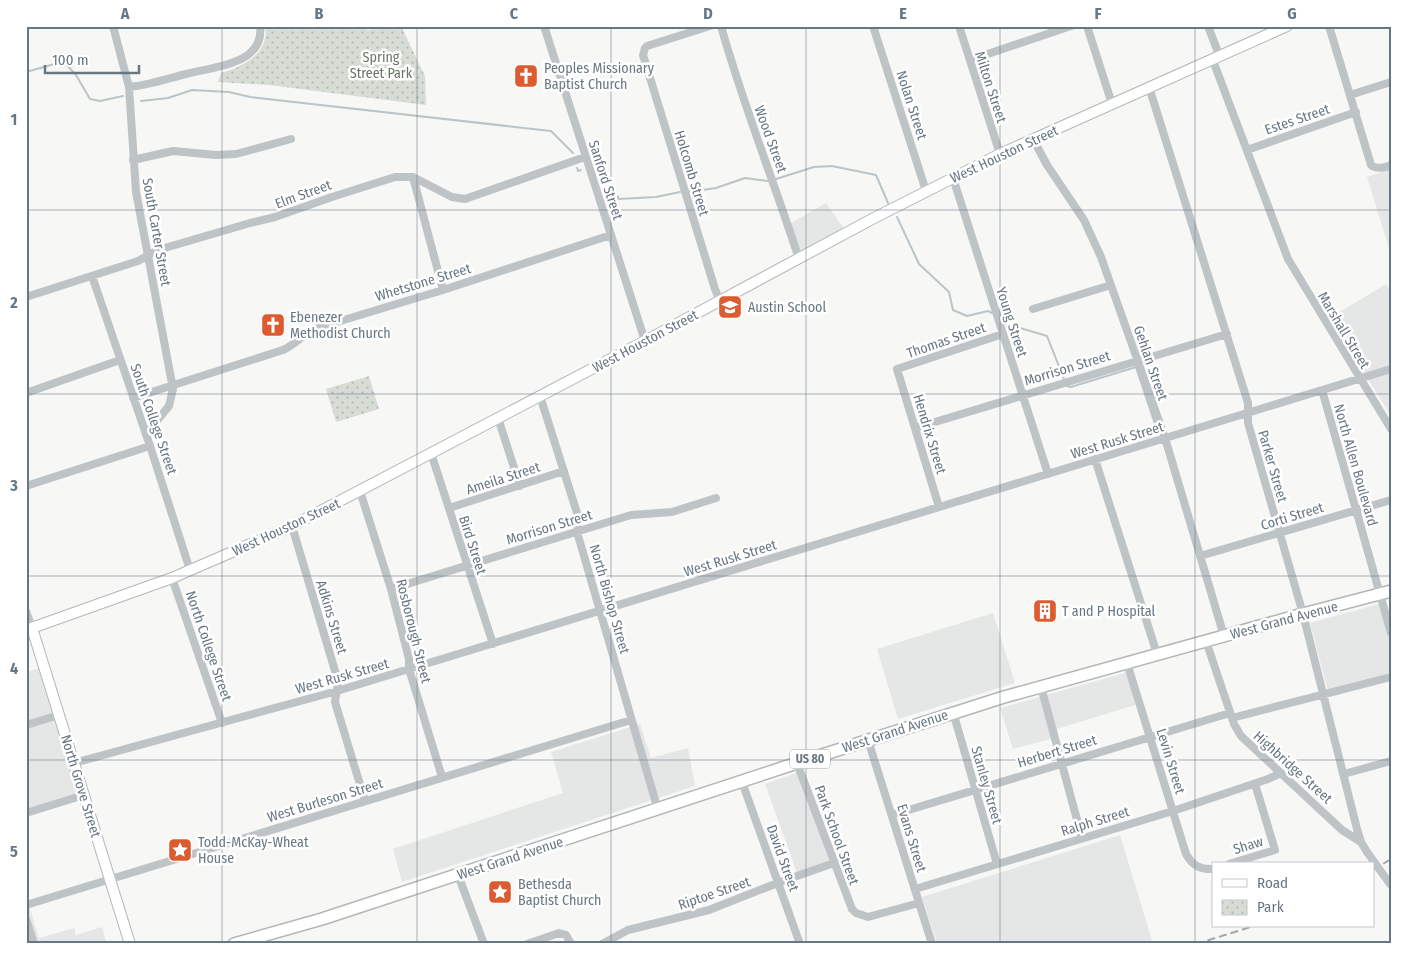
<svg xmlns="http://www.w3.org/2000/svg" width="1417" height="970" viewBox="0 0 1417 970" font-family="'Fira Sans Condensed',sans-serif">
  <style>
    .built { fill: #e5e6e6 }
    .park { fill: url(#park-dots) }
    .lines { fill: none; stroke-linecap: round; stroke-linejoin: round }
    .stream { stroke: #bac4c9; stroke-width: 2 }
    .major-casing { stroke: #b2b7bb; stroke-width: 12 }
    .highway-casing { stroke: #b2b6b9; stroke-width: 14 }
    .minor { stroke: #bec3c6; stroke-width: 8 }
    .major { stroke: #fff; stroke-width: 10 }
    .highway { stroke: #fff; stroke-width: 11 }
    .rail { stroke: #a0a7ac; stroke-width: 2; stroke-dasharray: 8 4; stroke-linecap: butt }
    .minor-bridge { stroke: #bec3c6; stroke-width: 8 }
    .grid { fill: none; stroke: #687784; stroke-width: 1; stroke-opacity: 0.55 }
    .labels { text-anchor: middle; stroke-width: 5; stroke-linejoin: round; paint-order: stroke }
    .shield { fill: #fff; stroke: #95a0a9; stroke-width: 1 }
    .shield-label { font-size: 12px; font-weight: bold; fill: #687784 }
    .park-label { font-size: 14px; fill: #667762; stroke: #fff }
    .poi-label { font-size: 14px; fill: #687784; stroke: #fff; text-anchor: start }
    .street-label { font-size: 14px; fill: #687784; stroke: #fff }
    .neatline { fill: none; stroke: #687784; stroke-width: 2 }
    .grid-label { font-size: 16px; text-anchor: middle; font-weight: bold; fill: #687784 }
  </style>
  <defs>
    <pattern id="park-dots" width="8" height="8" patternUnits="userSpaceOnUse" patternTransform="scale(1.25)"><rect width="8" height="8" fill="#d7dcd4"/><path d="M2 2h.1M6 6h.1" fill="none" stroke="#b2b7b2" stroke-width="1.8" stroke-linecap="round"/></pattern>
  </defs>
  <rect width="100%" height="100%" fill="#f7f7f5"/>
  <path class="built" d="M 1391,169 L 1391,255 L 1367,177 Z
    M 826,203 L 845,230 L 794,256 L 784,227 Z
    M 1386,284 L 1391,291 L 1391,416 L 1330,318 Z
    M 1382,603 L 1391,640 L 1391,674 L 1328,691 L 1310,623 Z
    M 993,613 L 1015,683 L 898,719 L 877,649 Z
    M 41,668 L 79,793 L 26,809 L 26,672 Z
    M 1128,672 L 1138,704 L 1057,729 L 1058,737 L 1013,749 L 1000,708 Z
    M 640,724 L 651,758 L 688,748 L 695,786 L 402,882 L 393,849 L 563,793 L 551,752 Z
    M 799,772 L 830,862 L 797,873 L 765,784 Z
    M 1120,835 L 1152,940 L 1143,944 L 937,944 L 922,897 Z
    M 26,896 L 39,938 L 74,928 L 76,935 L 102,927 L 107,944 L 26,944 Z"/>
  <path class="park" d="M 265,26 L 357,26 C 373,34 371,27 384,26 C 390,26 396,26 401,26 L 425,76 L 426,105 L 269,85 L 218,82 L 221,73 C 242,67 270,54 265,26 Z
    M 369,376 L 379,409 L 336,422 L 326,389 Z"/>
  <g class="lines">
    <path class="stream" d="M 26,72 L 58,63 L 66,64 L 76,75 L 90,99 L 100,101 L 123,96
      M 141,101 L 168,98 L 192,90 L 229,92 L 250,97 L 551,131 L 573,153
      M 596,167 L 605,173
      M 577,168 L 578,171 L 581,170
      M 776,179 L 814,167 L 832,166 L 876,175 L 888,203
      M 688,192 L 716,188 L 745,178 L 768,181
      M 618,196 L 618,199 L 656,197 L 680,192
      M 897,217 L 919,264 L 949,292 L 953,310 L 967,316 L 988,311 L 992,313
      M 1007,324 L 1047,336 L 1064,379
      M 1067,386 L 1071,387 L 1136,367 L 1158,433"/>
    <defs>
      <path id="major" d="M 32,628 L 130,944
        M 26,630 L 172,578 L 292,526 L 645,341 L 874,218 L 953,178 L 1000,154 L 1287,26"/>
      <path id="highway" d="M 234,944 L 322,919 L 797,763 L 1004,697 L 1303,614 L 1391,591"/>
    </defs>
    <use href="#major" class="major-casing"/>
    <use href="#highway" class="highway-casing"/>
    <path class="minor" d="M 113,26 L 129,87 L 136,192 L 173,389 L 169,406 L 146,434
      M 544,26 L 645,341
      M 710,26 L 647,46 L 645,48 L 643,55 L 715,289 L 720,301
      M 721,26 C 743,105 774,181 799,259
      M 873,26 L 926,191
      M 959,26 L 1000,154
      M 1087,26 L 1112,104
      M 1208,26 L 1219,55
      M 1329,26 L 1371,165 C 1377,170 1384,168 1391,165
      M 1212,58 L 1288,259 L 1391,429
      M 970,60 L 1071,26
      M 129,87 C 150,85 169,78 190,73 C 214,67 265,64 260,26
      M 1149,87 L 1248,403 L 1248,423 L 1303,614 L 1357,829 L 1361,842 L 1367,852
      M 1350,95 L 1391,82
      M 1033,139 L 1047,165 L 1084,220 L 1101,257 L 1165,438 L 1224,636
      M 1247,150 L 1356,112
      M 133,160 L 173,151 L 216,155 L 236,154 L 291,139
      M 413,177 L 443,290
      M 953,178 L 1048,474
      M 92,276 L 150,446 L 190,570
      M 26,297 L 138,261 L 158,250 L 250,223 L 275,217 L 332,197 L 395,177 L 413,177 L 452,197 L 465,199 L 585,157
      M 1033,309 L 1111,285
      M 1322,390 L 1391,633
      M 26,393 L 120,360
      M 540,396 L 578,516 L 577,532 L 658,810
      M 133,398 L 283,350 C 296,344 304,333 317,328 L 443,290 L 611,235
      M 498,418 L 520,486
      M 915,428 L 1227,334
      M 431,453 L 493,644
      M 1095,459 L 1157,654
      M 26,486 L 150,446
      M 360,491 L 391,589 L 409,659 L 409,669 L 442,777
      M 939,507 L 897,369 L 1003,334
      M 449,508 L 564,471
      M 292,526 L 338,681 L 335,702 L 365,801
      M 1200,556 L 1391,500
      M 172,578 L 222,723
      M 391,589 L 631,515 L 672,512 L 716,498
      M 26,611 L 32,628
      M 1206,641 L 1234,724 L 1241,736 L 1342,830 L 1361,842
      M 1127,663 L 1186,854 C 1192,865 1200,870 1213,869
      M 1041,687 L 1082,838
      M 953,712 L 997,864
      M 1232,718 L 1391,677
      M 26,725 L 59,715
      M 868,740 L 932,944
      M 74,763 L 337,691 L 1391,369
      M 797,763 L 852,909 L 856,913 L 868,917 L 919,903
      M 1344,774 L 1391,761
      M 742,782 L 800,944
      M 26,813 L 84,795
      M 892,815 L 1230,713
      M 1229,864 L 1275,850 L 1255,784
      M 458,875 L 484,944
      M 915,889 L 1173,811 L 1268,779 L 1281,773
      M 26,905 L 631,720
      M 26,919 L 34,944
      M 527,944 L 559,933 L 566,935 L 571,944
      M 602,944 L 628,930 L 709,910 L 780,882 L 834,863"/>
    <use href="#major" class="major"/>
    <use href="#highway" class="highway"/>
    <path class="rail" d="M 1373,870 L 1391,859
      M 1196,944 L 1254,926"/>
    <path class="minor-bridge" d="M 1367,852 L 1390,884"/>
  </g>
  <path class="grid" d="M 222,26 L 222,944M 417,26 L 417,944M 611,26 L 611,944M 806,26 L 806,944M 1000,26 L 1000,944M 1195,26 L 1195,944M 26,210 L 1391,210M 26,394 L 1391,394M 26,576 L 1391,576M 26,760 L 1391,760"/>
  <defs>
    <symbol id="church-square" viewBox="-11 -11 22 22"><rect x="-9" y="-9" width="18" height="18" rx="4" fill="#db5c31" stroke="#fff"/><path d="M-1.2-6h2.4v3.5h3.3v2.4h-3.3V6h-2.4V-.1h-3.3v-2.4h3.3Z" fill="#fff"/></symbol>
    <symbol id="school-square" viewBox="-11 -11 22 22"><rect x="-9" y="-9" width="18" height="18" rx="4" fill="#db5c31" stroke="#fff"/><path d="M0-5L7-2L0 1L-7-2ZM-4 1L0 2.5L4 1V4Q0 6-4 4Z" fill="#fff"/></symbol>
    <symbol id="building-square" viewBox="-11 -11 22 22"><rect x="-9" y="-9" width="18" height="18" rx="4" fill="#db5c31" stroke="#fff"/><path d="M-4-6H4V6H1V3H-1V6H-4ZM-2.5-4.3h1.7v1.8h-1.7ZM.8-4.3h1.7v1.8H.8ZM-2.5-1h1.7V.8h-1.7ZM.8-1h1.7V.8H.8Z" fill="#fff"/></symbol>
    <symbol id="sight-square" viewBox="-11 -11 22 22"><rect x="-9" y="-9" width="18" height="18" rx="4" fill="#db5c31" stroke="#fff"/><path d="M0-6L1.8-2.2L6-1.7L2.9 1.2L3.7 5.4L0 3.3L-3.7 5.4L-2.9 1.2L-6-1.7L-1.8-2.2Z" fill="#fff"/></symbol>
  </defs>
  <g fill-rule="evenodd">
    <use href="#church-square" x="512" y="62" width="28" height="28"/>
    <use href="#school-square" x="716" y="293" width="28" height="28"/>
    <use href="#church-square" x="259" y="311" width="28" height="28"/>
    <use href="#building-square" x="1031" y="597" width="28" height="28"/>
    <use href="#sight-square" x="166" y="836" width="28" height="28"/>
    <use href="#sight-square" x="486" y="878" width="28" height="28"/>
  </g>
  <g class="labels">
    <rect class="shield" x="790" y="749.5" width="40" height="19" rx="4"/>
    <g class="shield-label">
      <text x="810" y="763">US 80</text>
    </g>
    <g class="park-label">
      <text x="381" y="62">Spring<tspan x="381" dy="16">Street Park</tspan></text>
    </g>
    <g class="poi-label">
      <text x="544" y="73">Peoples Missionary<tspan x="544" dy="16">Baptist Church</tspan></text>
      <text x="748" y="312">Austin School</text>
      <text x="290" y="322">Ebenezer<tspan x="290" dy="16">Methodist Church</tspan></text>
      <text x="1062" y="616">T and P Hospital</text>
      <text x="198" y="847">Todd-McKay-Wheat<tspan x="198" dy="16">House</tspan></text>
      <text x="518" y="889">Bethesda<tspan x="518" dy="16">Baptist Church</tspan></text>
    </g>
    <g class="street-label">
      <text transform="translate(991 87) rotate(72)" y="5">Milton Street</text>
      <text transform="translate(912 105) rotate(72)" y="5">Nolan Street</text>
      <text transform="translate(1297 119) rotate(-19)" y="5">Estes Street</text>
      <text transform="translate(771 139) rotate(70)" y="5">Wood Street</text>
      <text transform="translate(1004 154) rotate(-25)" y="5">West Houston Street</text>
      <text transform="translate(692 173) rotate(73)" y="5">Holcomb Street</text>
      <text transform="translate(606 180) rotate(72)" y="5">Sanford Street</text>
      <text transform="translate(303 194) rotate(-20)" y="5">Elm Street</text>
      <text transform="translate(157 232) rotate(80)" y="5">South Carter Street</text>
      <text transform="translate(423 282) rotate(-17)" y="5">Whetstone Street</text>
      <text transform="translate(1012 322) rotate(72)" y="5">Young Street</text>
      <text transform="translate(1344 330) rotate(59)" y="5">Marshall Street</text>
      <text transform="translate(946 340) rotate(-19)" y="5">Thomas Street</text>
      <text transform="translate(645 341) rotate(-28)" y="5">West Houston Street</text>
      <text transform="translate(1151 363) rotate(71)" y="5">Gehlan Street</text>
      <text transform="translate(1067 368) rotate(-17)" y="5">Morrison Street</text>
      <text transform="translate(154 419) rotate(71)" y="5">South College Street</text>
      <text transform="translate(930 434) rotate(73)" y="5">Hendrix Street</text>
      <text transform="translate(1117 440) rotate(-17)" y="5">West Rusk Street</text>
      <text transform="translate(1356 465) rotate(74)" y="5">North Allen Boulevard</text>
      <text transform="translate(1273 466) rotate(74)" y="5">Parker Street</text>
      <text transform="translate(503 478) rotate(-18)" y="5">Ameila Street</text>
      <text transform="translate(1292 516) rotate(-17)" y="5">Corti Street</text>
      <text transform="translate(286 527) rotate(-25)" y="5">West Houston Street</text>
      <text transform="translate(549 527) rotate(-17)" y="5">Morrison Street</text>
      <text transform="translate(473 545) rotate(72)" y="5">Bird Street</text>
      <text transform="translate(730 558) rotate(-17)" y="5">West Rusk Street</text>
      <text transform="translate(610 599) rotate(74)" y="5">North Bishop Street</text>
      <text transform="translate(332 617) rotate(73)" y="5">Adkins Street</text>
      <text transform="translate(1284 620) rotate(-15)" y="5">West Grand Avenue</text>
      <text transform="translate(414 631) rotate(76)" y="5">Rosborough Street</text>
      <text transform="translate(209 646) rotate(71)" y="5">North College Street</text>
      <text transform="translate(342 676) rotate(-16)" y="5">West Rusk Street</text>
      <text transform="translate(895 731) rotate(-18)" y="5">West Grand Avenue</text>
      <text transform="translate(1057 751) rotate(-17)" y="5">Herbert Street</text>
      <text transform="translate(1171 761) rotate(73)" y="5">Levin Street</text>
      <text transform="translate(1293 767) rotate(42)" y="5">Highbridge Street</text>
      <text transform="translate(987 785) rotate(74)" y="5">Stanley Street</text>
      <text transform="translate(81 786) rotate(73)" y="5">North Grove Street</text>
      <text transform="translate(325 800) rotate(-17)" y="5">West Burleson Street</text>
      <text transform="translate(1095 821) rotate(-17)" y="5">Ralph Street</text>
      <text transform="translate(837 835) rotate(70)" y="5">Park School Street</text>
      <text transform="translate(912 838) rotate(73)" y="5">Evans Street</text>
      <text transform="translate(1248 845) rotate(-17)" y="5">Shaw</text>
      <text transform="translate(510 858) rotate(-18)" y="5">West Grand Avenue</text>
      <text transform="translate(783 858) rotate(70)" y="5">David Street</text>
      <text transform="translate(714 893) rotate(-19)" y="5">Riptoe Street</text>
    </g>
  </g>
  <rect width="1417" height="970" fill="none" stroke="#ffffff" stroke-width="55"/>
  <rect x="1212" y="862" width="162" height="65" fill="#ffffff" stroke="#c3c9ce"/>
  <rect x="1222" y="879" width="25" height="8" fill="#ffffff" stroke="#c3c9ce"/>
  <text x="1257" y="888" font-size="15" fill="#687784">Road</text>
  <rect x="1222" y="900" width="25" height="15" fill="url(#park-dots)" stroke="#c3c9ce"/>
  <text x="1257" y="912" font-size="15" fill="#687784">Park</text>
  <path d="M45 65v8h94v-8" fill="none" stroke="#687784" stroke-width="2.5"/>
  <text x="52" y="65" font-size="15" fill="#687784" stroke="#ffffff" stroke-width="4" paint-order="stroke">100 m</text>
  <rect x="28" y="28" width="1362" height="914" class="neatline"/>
  <g class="grid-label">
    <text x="125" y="19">A</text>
    <text x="319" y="19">B</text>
    <text x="514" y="19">C</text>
    <text x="708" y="19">D</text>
    <text x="903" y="19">E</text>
    <text x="1098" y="19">F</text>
    <text x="1292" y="19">G</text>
    <text x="14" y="125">1</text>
    <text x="14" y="308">2</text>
    <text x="14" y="491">3</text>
    <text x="14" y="674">4</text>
    <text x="14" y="857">5</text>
  </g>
</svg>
